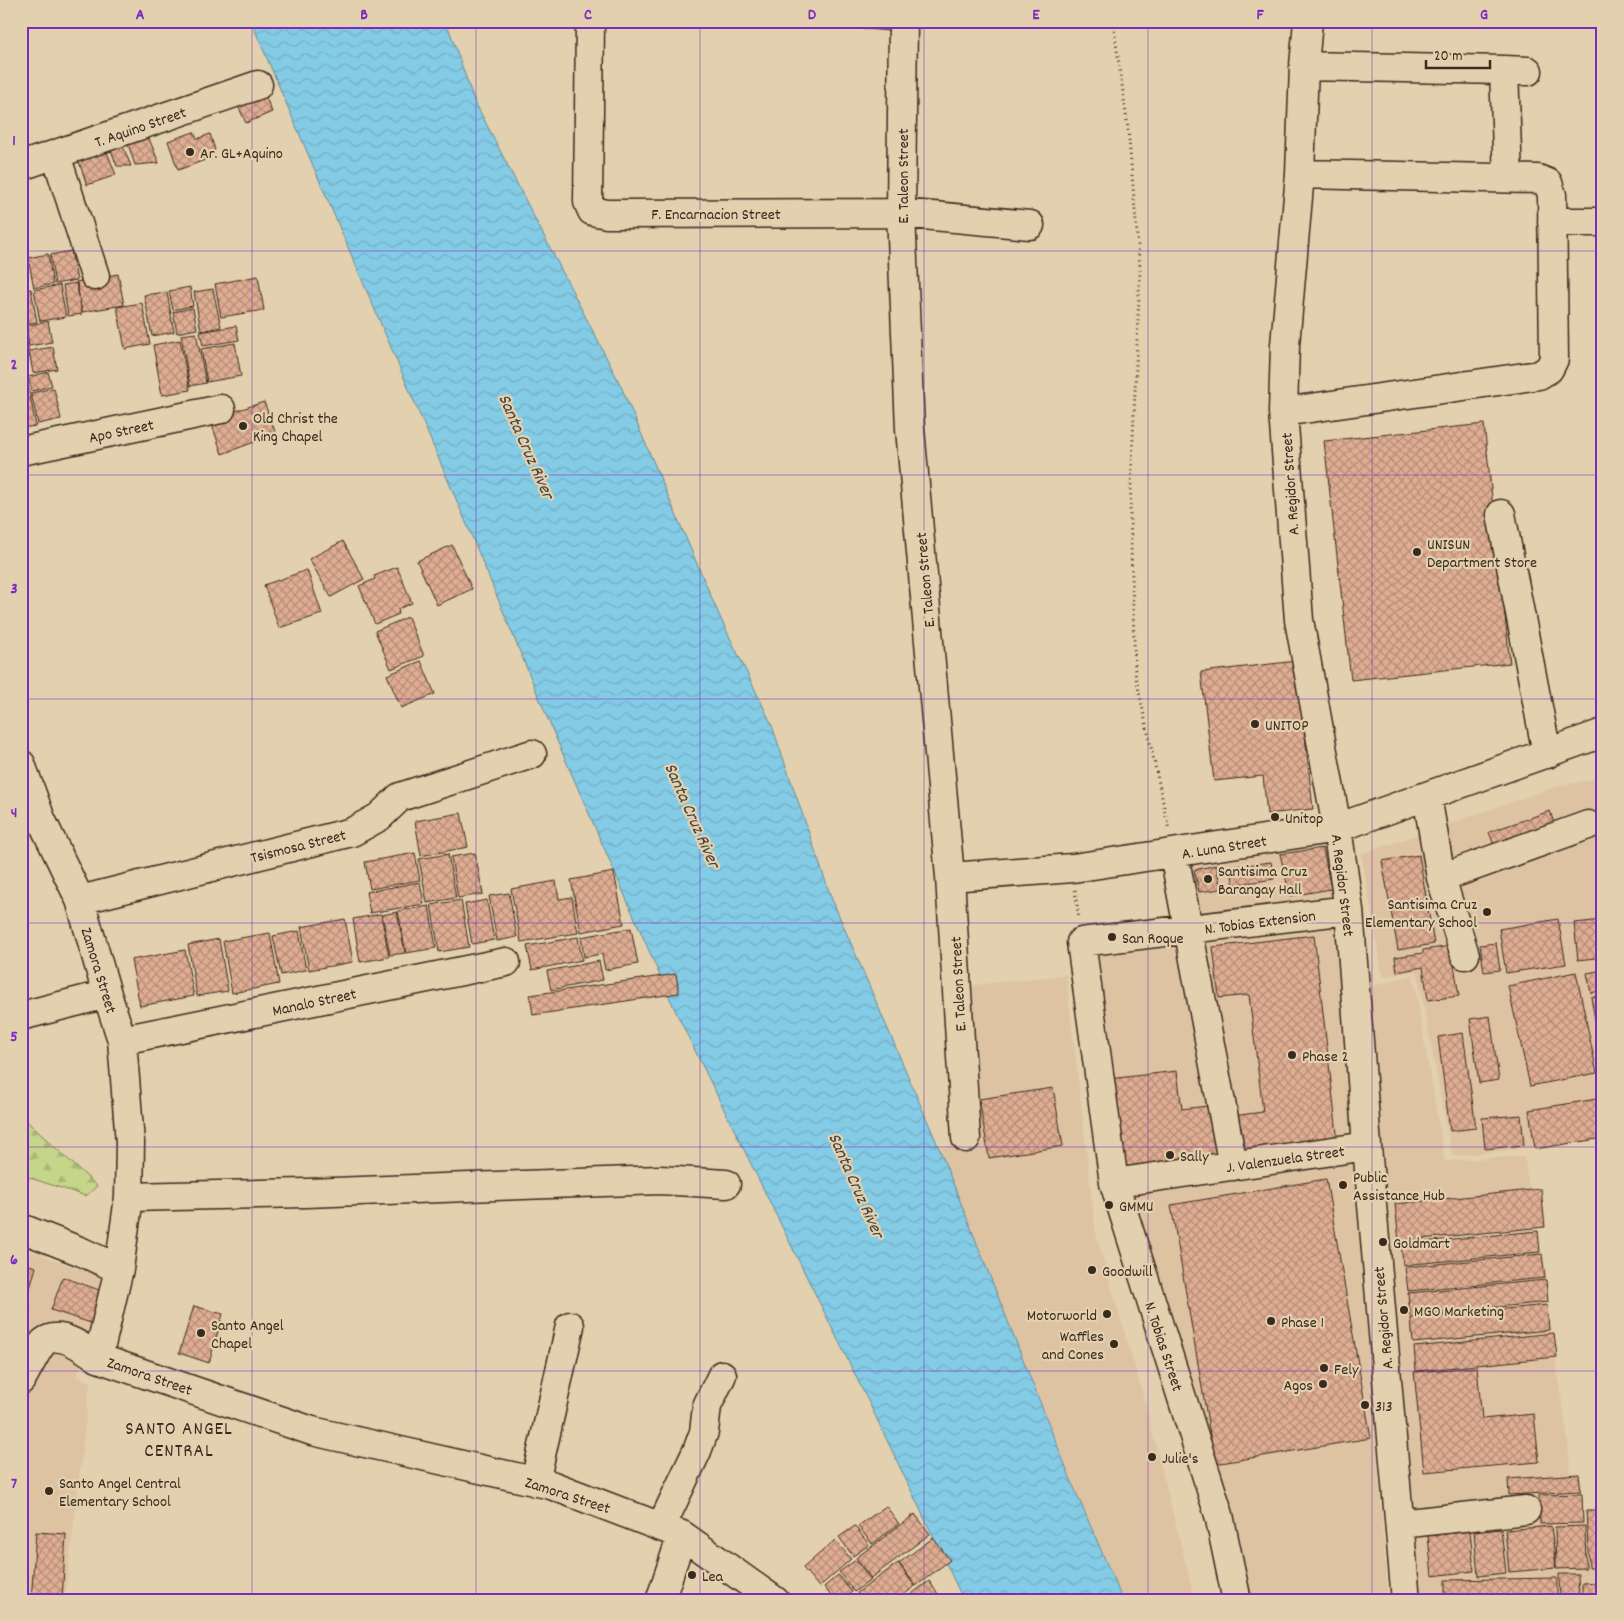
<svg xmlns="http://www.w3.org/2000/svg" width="1624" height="1622" viewBox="0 0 1624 1622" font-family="Dekko,sans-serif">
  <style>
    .built { fill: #dec3a3 }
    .forest { fill: url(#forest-firs); stroke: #808054 }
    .water { fill: url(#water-waves); stroke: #678b95 }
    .building { fill: url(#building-cross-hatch); stroke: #3b2a1e }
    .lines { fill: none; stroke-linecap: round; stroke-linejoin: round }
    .minor-casing { stroke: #3b2a1e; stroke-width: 31 }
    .path { stroke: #3b2a1e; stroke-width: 3; stroke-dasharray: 1 4; stroke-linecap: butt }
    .minor { stroke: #e2d0ae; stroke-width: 28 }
    .grid { fill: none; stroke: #7b2cbf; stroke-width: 1; stroke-opacity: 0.55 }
    .poi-dot { fill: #3b2a1e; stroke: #e2d0ae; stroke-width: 2 }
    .labels { text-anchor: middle; stroke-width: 4.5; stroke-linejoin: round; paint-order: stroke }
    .street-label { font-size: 16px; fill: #3b2a1e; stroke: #e2d0ae }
    .poi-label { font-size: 16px; fill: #3b2a1e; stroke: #e2d0ae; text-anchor: start }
    .water-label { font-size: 18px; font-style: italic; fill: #46423c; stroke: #e2d0ae }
    .quarter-label { font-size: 19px; letter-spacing: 1px; fill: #3b2a1e; stroke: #e2d0ae }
    .neatline { fill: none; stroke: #7b2cbf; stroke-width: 2 }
    .grid-label { font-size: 16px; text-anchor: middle; font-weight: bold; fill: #7b2cbf }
  </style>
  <defs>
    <pattern id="forest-firs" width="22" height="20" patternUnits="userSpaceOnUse" patternTransform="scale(1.25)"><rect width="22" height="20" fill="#c5d589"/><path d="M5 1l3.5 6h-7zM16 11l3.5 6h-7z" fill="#aab776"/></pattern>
    <pattern id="water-waves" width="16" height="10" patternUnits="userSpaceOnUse" patternTransform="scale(1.25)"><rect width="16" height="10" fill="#84cbe5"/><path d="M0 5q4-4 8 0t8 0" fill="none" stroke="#73aec4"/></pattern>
    <pattern id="building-cross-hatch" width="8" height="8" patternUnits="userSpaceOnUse" patternTransform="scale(1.25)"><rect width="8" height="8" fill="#dfad92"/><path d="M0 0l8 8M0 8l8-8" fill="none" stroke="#b68d77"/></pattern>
  </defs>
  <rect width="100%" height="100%" fill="#e2d0ae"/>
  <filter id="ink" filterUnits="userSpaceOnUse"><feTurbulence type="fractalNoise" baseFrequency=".02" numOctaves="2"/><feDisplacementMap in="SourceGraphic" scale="10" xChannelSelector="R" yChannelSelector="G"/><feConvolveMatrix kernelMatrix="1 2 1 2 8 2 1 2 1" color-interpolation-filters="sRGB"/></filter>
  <g filter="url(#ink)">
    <path class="built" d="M 1603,777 L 1603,1140 L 1452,1156 L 1417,971 L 1383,977 L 1361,854 L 1555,787 Z
      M 1330,840 L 1341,896 L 1195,917 L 1186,860 Z
      M 1337,924 L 1388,1601 L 1252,1601 L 1227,1496 L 1117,1172 L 1097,956 Z
      M 1066,975 L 1096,1235 L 1142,1391 L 1195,1601 L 1123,1601 L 1075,1490 L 939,1148 L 959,1144 L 966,986 Z
      M 1413,975 L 1445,1161 L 1524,1156 L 1568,1442 L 1574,1524 L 1603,1522 L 1603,1601 L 1417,1601 L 1366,988 Z
      M 21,1248 L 110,1280 L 77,1377 L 90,1382 L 65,1601 L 21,1601 Z"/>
    <path class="forest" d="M 21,1116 L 97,1186 L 86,1196 L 21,1175 Z"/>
    <path class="water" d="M 251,21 L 446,21 L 474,100 L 620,384 L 719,615 L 771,723 L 831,897 L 939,1148 L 1075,1490 L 1123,1601 L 964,1601 L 874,1413 L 675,1010 L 555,736 L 468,527 Z"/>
    <path class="building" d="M 855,21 L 889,21 L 889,31 L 855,28 Z
      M 262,88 L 272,112 L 246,123 L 234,97 Z
      M 145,129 L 159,163 L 135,165 L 125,135 Z
      M 194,132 L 197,139 L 210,134 L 215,150 L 203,154 L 205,160 L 178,170 L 168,141 Z
      M 120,139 L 131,166 L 117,166 L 108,142 Z
      M 103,142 L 116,175 L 87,185 L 76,153 Z
      M 71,251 L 77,280 L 55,284 L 50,255 Z
      M 48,254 L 53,284 L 34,288 L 28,258 Z
      M 118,274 L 124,305 L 82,312 L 76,282 Z
      M 258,276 L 264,310 L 221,317 L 215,284 Z
      M 77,283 L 82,314 L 68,316 L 63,285 Z
      M 60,285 L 66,317 L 40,321 L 34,290 Z
      M 190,287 L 193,306 L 173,310 L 169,291 Z
      M 31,289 L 37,322 L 21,325 L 21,290 Z
      M 213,289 L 221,327 L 201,331 L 194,292 Z
      M 167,292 L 174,332 L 152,336 L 144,295 Z
      M 142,303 L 150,344 L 125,349 L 117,307 Z
      M 193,308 L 197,329 L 177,333 L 173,312 Z
      M 48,321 L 52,342 L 29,346 L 26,326 Z
      M 236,326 L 239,340 L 203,346 L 200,332 Z
      M 24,327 L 30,357 L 21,359 L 21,328 Z
      M 196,333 L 206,383 L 190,386 L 181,335 Z
      M 180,340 L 190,390 L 162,395 L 153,345 Z
      M 235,343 L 241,376 L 207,382 L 201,349 Z
      M 53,347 L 57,369 L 33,373 L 29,351 Z
      M 21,360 L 23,360 L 36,426 L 21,428 Z
      M 48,372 L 52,386 L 32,391 L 28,377 Z
      M 54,388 L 61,419 L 38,424 L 31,393 Z
      M 264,402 L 276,434 L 222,454 L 210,419 Z
      M 1484,424 L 1510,663 L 1351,680 L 1324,441 Z
      M 343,541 L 364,579 L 331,597 L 309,559 Z
      M 452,545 L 472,589 L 437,605 L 417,561 Z
      M 397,567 L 412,603 L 398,609 L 399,614 L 375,624 L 359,586 L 375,579 L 374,576 Z
      M 307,570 L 322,614 L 279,628 L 264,585 Z
      M 408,617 L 424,656 L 391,669 L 375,631 Z
      M 421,661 L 435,694 L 401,708 L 387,675 Z
      M 1297,661 L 1313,809 L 1267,814 L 1263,776 L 1214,781 L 1201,672 Z
      M 1550,811 L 1557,832 L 1497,853 L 1489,832 Z
      M 461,813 L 468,847 L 421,856 L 415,821 Z
      M 1323,848 L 1331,889 L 1290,896 L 1280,854 Z
      M 415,853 L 420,880 L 370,889 L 365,862 Z
      M 475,853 L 483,894 L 458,898 L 451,857 Z
      M 448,854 L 456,898 L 427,903 L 419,859 Z
      M 1419,855 L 1434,944 L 1398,950 L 1382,861 Z
      M 1271,862 L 1274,879 L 1234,885 L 1230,867 Z
      M 1216,865 L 1221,889 L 1199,892 L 1194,870 Z
      M 614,872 L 624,924 L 581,932 L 571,880 Z
      M 556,881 L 559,899 L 572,897 L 578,933 L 521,942 L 511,889 Z
      M 420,882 L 424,904 L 370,913 L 366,892 Z
      M 509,893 L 517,937 L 497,941 L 489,896 Z
      M 461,900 L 469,947 L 439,952 L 431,905 Z
      M 487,900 L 494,940 L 472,944 L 465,904 Z
      M 429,906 L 436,948 L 406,953 L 398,911 Z
      M 397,912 L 405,953 L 390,955 L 382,915 Z
      M 381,914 L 389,957 L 360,962 L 353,919 Z
      M 345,919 L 353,962 L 309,970 L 301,927 Z
      M 1558,919 L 1566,964 L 1506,973 L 1499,929 Z
      M 1603,920 L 1603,957 L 1578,960 L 1574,923 Z
      M 631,928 L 638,964 L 605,970 L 602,954 L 584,957 L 581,937 Z
      M 299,931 L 306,970 L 281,975 L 273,936 Z
      M 270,933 L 279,984 L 232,993 L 223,941 Z
      M 1314,935 L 1338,1142 L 1236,1154 L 1232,1116 L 1263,1112 L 1249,995 L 1219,998 L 1213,947 Z
      M 578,937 L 582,960 L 532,970 L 527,946 Z
      M 219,939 L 228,991 L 197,996 L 188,945 Z
      M 1496,943 L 1500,970 L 1484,972 L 1480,945 Z
      M 1451,946 L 1459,996 L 1428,1000 L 1423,967 L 1397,972 L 1395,957 L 1423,953 L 1423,950 Z
      M 185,950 L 194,996 L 140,1006 L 131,960 Z
      M 599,961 L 603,980 L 551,990 L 547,971 Z
      M 1603,970 L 1603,990 L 1591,993 L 1587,973 Z
      M 1576,972 L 1597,1073 L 1530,1086 L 1508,986 Z
      M 676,974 L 679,993 L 533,1015 L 530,995 Z
      M 1603,995 L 1603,1048 L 1600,1048 L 1591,997 Z
      M 1490,1016 L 1499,1080 L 1479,1083 L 1470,1019 Z
      M 1463,1033 L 1476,1128 L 1450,1131 L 1438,1037 Z
      M 1177,1071 L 1182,1109 L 1216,1105 L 1223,1160 L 1121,1172 L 1109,1079 Z
      M 1053,1088 L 1063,1146 L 989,1158 L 979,1099 Z
      M 1603,1098 L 1603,1138 L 1535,1149 L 1529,1110 Z
      M 1521,1115 L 1524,1145 L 1485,1149 L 1482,1118 Z
      M 1326,1179 L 1371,1438 L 1215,1464 L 1171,1205 Z
      M 1541,1189 L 1545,1227 L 1399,1241 L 1395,1204 Z
      M 1538,1231 L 1540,1252 L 1403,1265 L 1401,1244 Z
      M 1542,1254 L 1545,1278 L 1408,1291 L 1405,1267 Z
      M 21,1263 L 36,1267 L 27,1299 L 21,1298 Z
      M 63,1277 L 102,1291 L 91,1323 L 51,1310 Z
      M 1546,1280 L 1548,1302 L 1410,1316 L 1408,1293 Z
      M 1547,1305 L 1549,1330 L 1413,1343 L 1411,1318 Z
      M 194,1306 L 223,1314 L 209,1363 L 179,1353 Z
      M 21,1308 L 30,1311 L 21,1342 Z
      M 1554,1333 L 1557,1357 L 1416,1371 L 1414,1347 Z
      M 1477,1367 L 1482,1419 L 1534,1414 L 1539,1462 L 1424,1472 L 1414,1372 Z
      M 1579,1474 L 1581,1491 L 1509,1495 L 1508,1479 Z
      M 1582,1494 L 1583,1523 L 1540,1524 L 1539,1495 Z
      M 886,1506 L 899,1524 L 872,1544 L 858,1526 Z
      M 1586,1510 L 1603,1510 L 1603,1568 L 1589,1568 Z
      M 915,1514 L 930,1534 L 871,1578 L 856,1558 Z
      M 855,1526 L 869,1545 L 853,1556 L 839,1537 Z
      M 1551,1526 L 1556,1568 L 1509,1572 L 1505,1530 Z
      M 1585,1526 L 1586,1568 L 1556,1569 L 1555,1527 Z
      M 1501,1529 L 1506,1573 L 1478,1576 L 1474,1532 Z
      M 1470,1531 L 1474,1571 L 1432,1576 L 1428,1536 Z
      M 36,1532 L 66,1534 L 62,1601 L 31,1601 Z
      M 933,1538 L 950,1560 L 916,1586 L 899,1563 Z
      M 835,1540 L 851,1559 L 819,1587 L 803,1568 Z
      M 856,1560 L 871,1580 L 854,1592 L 839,1572 Z
      M 898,1563 L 915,1586 L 896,1601 L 863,1601 L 857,1593 Z
      M 1559,1574 L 1578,1574 L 1579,1601 L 1560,1601 Z
      M 838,1575 L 852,1592 L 842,1601 L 835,1601 L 824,1587 Z
      M 1557,1578 L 1557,1601 L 1445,1601 L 1445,1580 Z
      M 929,1581 L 943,1601 L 902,1601 Z
      M 1603,1582 L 1603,1601 L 1582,1601 L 1582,1583 Z"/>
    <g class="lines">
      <defs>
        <path id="minor" d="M 590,21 L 588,202 L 592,211 L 607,214 L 901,213 L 1030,225
          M 903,21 L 901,213 L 910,429 L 950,877 L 966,1138
          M 1308,21 L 1304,66 L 1300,174 L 1285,345 L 1283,412 L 1299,620 L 1337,828 L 1349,910 L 1367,1146 L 1406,1601
          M 1304,66 L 1504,70
          M 56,155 L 95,276
          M 21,166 L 258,85
          M 1508,178 L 1504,70 L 1528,71
          M 1552,222 L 1603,222
          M 1283,412 L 1539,375 L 1549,369 L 1554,359 L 1552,195 L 1548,183 L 1538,179 L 1300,174
          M 21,451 L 221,409
          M 1501,514 L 1547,754
          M 21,764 L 41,819 L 80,900 L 107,994 L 122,1040 L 130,1143 L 129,1197 L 119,1269 L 98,1358
          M 1427,796 L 1441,878 L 1465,955
          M 1174,854 L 1233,1166
          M 950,877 L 1073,868 L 1337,828 L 1603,733
          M 1441,878 L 1588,825
          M 80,900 L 352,832 L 379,817 L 400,797 L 532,754
          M 21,1016 L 107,994
          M 122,1040 L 506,962
          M 1114,1183 L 1367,1146
          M 129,1197 L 306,1193 L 660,1180 L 726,1184
          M 21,1228 L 82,1252 L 119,1269
          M 21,1380 C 26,1372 38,1347 44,1342 C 60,1329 85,1349 98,1358 L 312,1431 L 551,1485 L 682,1535 L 775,1601
          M 535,1482 L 570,1326
          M 1400,1524 L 1526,1510
          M 661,1527 L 697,1451 L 704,1432 L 707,1406 L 722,1375
          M 660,1601 L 682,1535
          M 1237,1601 L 1219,1515 L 1114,1183 L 1081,942 L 1349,910"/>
      </defs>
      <use href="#minor" class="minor-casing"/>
      <path class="path" d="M 1113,21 L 1128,128 L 1140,269 L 1130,512 L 1135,673 L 1169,830
        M 1075,890 L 1079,919"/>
      <use href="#minor" class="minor"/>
    </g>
  </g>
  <path class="grid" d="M 252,21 L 252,1601M 476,21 L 476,1601M 700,21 L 700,1601M 924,21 L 924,1601M 1148,21 L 1148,1601M 1372,21 L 1372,1601M 21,251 L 1603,251M 21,475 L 1603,475M 21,699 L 1603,699M 21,923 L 1603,923M 21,1147 L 1603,1147M 21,1371 L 1603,1371"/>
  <g class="poi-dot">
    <circle cx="190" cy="152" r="5"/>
    <circle cx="243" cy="426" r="5"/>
    <circle cx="1417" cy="552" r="5"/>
    <circle cx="1255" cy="724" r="5"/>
    <circle cx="1275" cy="817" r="5"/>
    <circle cx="1208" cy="879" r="5"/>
    <circle cx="1487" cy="912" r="5"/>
    <circle cx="1112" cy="937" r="5"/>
    <circle cx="1292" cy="1055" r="5"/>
    <circle cx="1170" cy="1155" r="5"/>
    <circle cx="1343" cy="1185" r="5"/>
    <circle cx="1109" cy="1205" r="5"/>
    <circle cx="1383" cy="1242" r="5"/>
    <circle cx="1092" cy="1270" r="5"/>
    <circle cx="1404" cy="1310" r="5"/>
    <circle cx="1107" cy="1314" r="5"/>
    <circle cx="1271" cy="1321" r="5"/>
    <circle cx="201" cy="1333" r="5"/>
    <circle cx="1114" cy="1344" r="5"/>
    <circle cx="1324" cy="1368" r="5"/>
    <circle cx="1323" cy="1384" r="5"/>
    <circle cx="1365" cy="1405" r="5"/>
    <circle cx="1152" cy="1457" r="5"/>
    <circle cx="49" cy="1491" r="5"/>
    <circle cx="692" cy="1575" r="5"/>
  </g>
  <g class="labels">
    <g class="street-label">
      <text transform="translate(140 126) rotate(-19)" y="6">T. Aquino Street</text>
      <text transform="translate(902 176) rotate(-90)" y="6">E. Taleon Street</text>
      <text x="716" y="219">F. Encarnacion Street</text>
      <text transform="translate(121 430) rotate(-12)" y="6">Apo Street</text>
      <text transform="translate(1289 484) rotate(-94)" y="6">A. Regidor Street</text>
      <text transform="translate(924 580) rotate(-95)" y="6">E. Taleon Street</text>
      <text transform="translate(298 845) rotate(-14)" y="6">Tsismosa Street</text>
      <text transform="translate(1224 846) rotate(-9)" y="6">A. Luna Street</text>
      <text transform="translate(1344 885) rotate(83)" y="6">A. Regidor Street</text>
      <text transform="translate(1260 921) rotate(-7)" y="6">N. Tobias Extension</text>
      <text transform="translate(100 970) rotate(73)" y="6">Zamora Street</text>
      <text transform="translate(957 984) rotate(-93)" y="6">E. Taleon Street</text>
      <text transform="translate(314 1001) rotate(-12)" y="6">Manalo Street</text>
      <text transform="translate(1285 1158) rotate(-8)" y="6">J. Valenzuela Street</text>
      <text transform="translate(1382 1318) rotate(-95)" y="6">A. Regidor Street</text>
      <text transform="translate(1165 1346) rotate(72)" y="6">N. Tobias Street</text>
      <text transform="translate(150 1375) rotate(19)" y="6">Zamora Street</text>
      <text transform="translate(568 1494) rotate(18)" y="6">Zamora Street</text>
    </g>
    <g class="poi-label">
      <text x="200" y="158">Ar. GL+Aquino</text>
      <text x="253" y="423">Old Christ the<tspan x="253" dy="18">King Chapel</tspan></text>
      <text x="1427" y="549">UNISUN<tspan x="1427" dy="18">Department Store</tspan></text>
      <text x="1265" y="730">UNITOP</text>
      <text x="1285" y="823">Unitop</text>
      <text x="1218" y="876">Santisima Cruz<tspan x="1218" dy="18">Barangay Hall</tspan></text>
      <text x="1477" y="909" text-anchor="end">Santisima Cruz<tspan x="1477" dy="18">Elementary School</tspan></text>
      <text x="1122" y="943">San Roque</text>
      <text x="1302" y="1061">Phase 2</text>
      <text x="1180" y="1161">Sally</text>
      <text x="1353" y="1182">Public<tspan x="1353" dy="18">Assistance Hub</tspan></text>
      <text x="1119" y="1211">GMMU</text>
      <text x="1393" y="1248">Goldmart</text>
      <text x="1102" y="1276">Goodwill</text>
      <text x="1414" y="1316">MGO Marketing</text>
      <text x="1097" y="1320" text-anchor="end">Motorworld</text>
      <text x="1281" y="1327">Phase 1</text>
      <text x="211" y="1330">Santo Angel<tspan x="211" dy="18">Chapel</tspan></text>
      <text x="1104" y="1341" text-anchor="end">Waffles<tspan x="1104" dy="18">and Cones</tspan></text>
      <text x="1334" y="1374">Fely</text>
      <text x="1313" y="1390" text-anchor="end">Agos</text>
      <text x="1375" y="1411">313</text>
      <text x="1162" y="1463">Julie's</text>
      <text x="59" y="1488">Santo Angel Central<tspan x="59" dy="18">Elementary School</tspan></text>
      <text x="702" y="1581">Lea</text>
    </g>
    <g class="water-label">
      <text transform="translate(527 446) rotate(66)" y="6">Santa Cruz River</text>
      <text transform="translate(693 815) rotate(66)" y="6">Santa Cruz River</text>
      <text transform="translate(857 1185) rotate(66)" y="6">Santa Cruz River</text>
    </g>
    <g class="quarter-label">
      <text x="179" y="1434">SANTO ANGEL<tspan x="179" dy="22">CENTRAL</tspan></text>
    </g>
  </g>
  <rect width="1624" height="1622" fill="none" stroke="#e2d0ae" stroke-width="55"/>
  <path d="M1426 60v8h64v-8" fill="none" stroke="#3b2a1e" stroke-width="2.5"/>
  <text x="1434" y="60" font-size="15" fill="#3b2a1e" stroke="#e2d0ae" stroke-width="4" paint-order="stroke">20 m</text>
  <rect x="28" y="28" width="1568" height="1566" class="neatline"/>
  <g class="grid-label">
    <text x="140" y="19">A</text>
    <text x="364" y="19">B</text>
    <text x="588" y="19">C</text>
    <text x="812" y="19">D</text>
    <text x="1036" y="19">E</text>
    <text x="1260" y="19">F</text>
    <text x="1484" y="19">G</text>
    <text x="14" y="145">1</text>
    <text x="14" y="369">2</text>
    <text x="14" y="593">3</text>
    <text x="14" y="817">4</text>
    <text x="14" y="1041">5</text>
    <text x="14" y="1264">6</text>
    <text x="14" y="1488">7</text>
  </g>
</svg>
